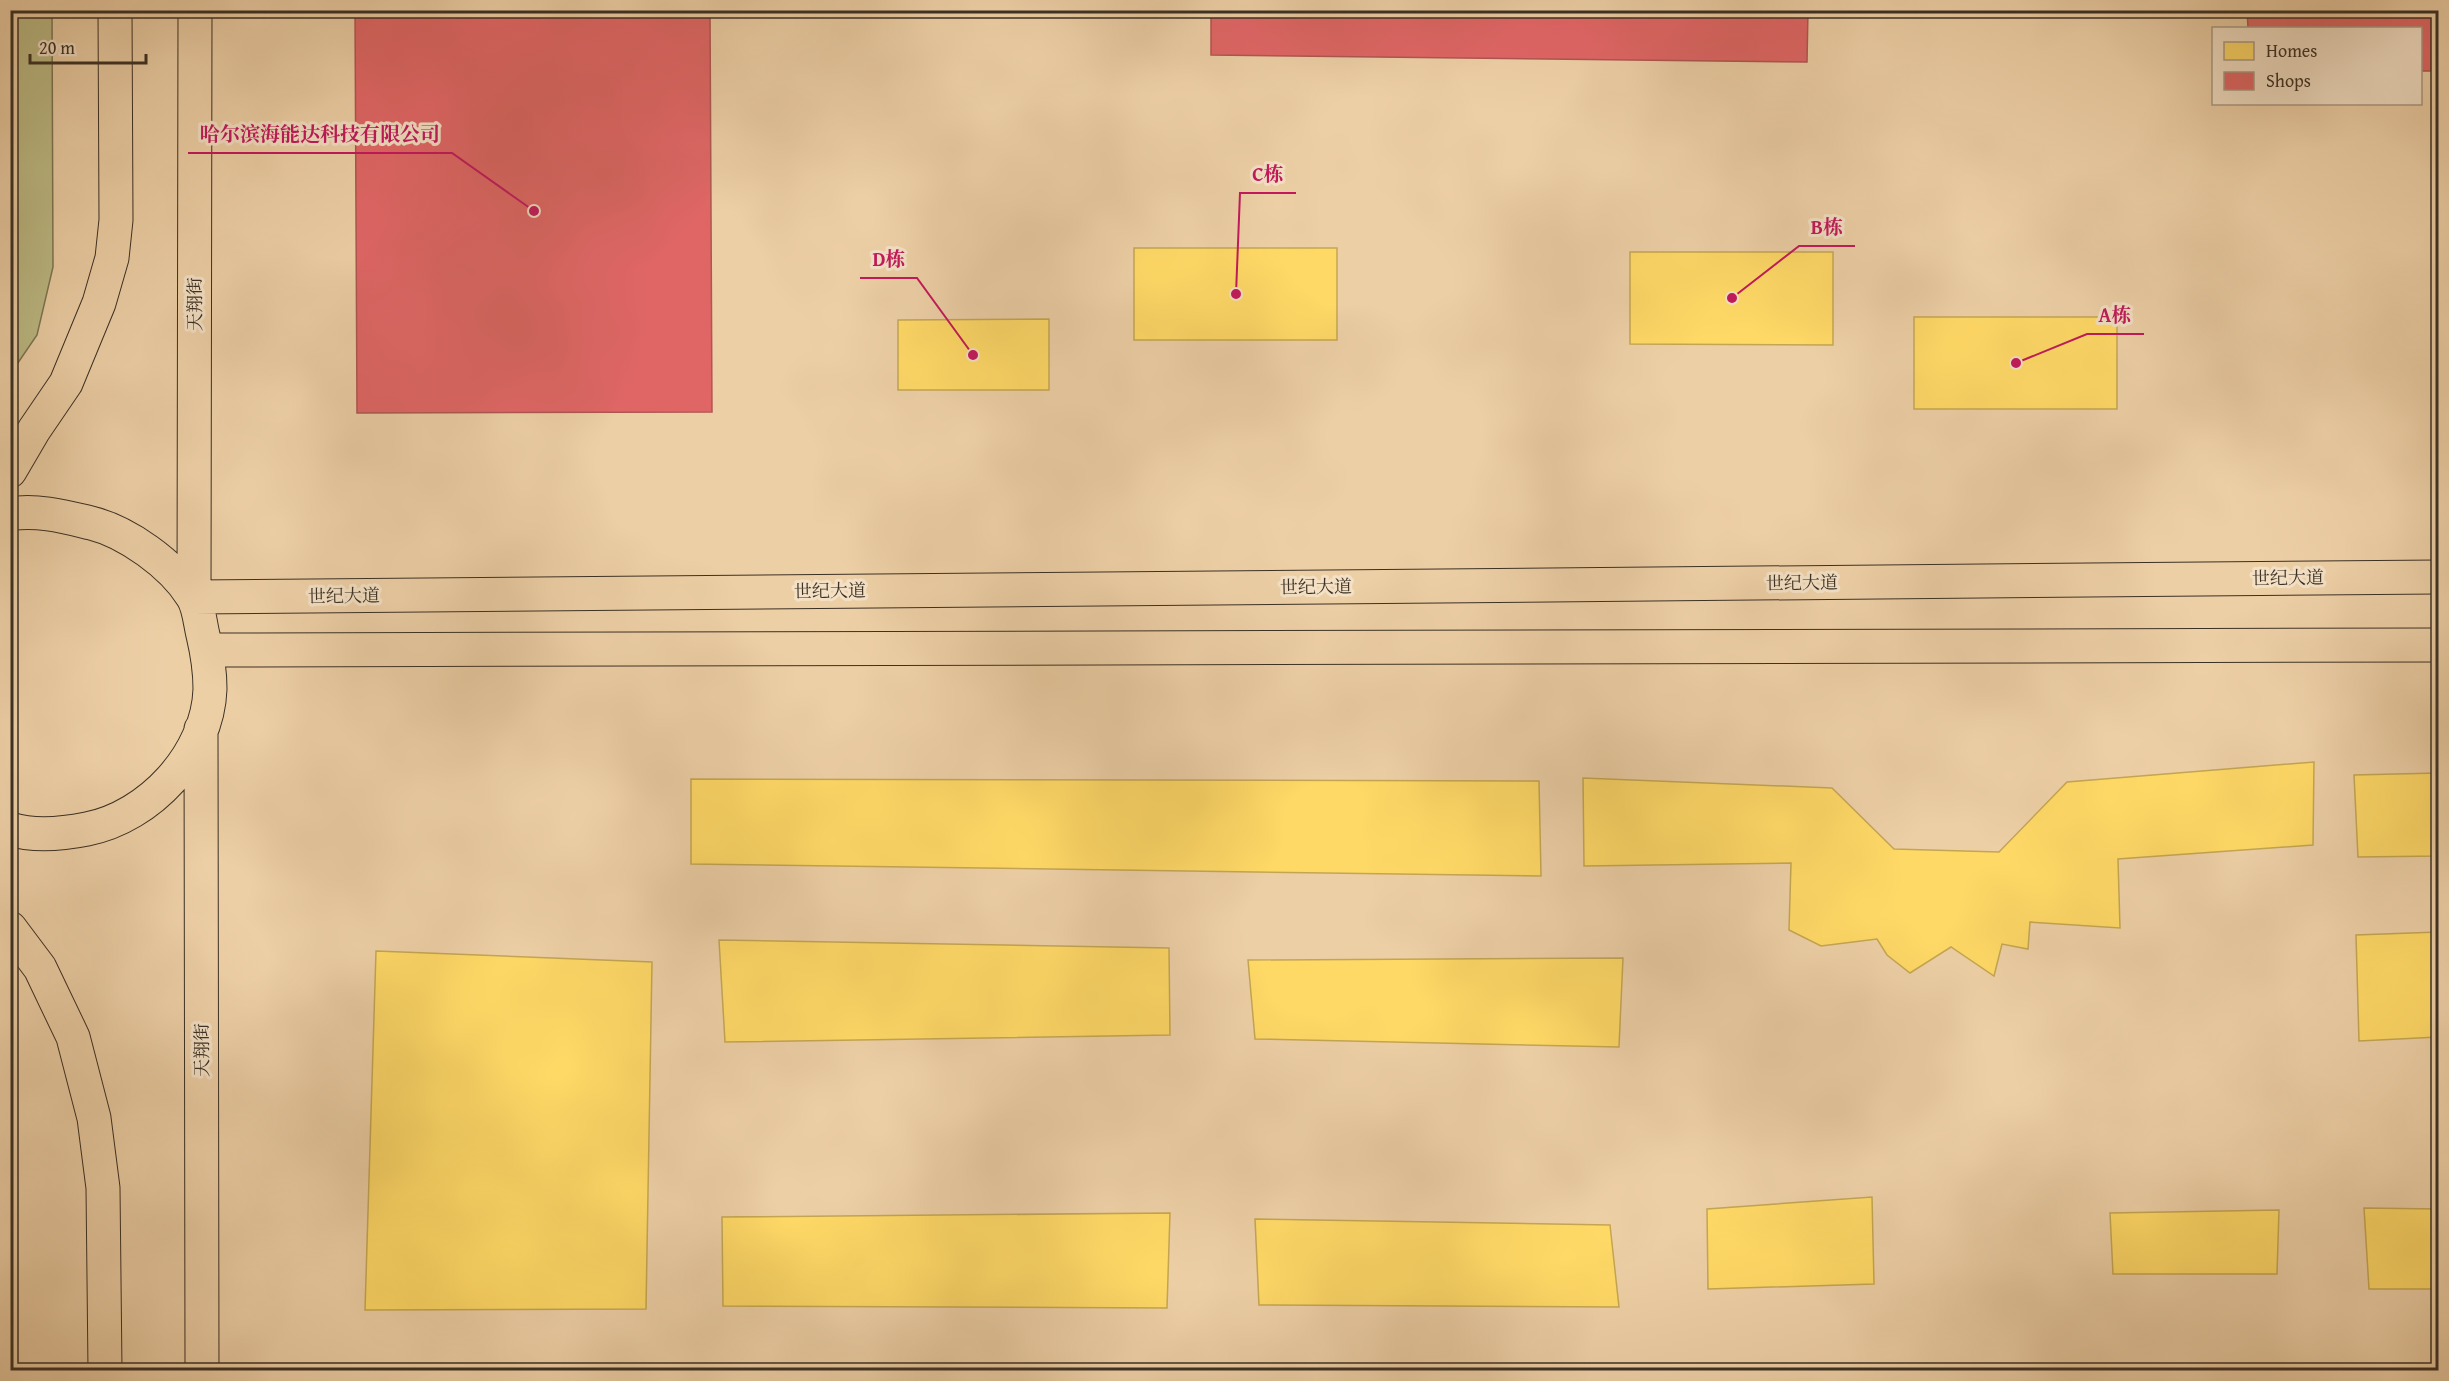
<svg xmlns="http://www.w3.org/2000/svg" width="2449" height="1381" viewBox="0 0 2449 1381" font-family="'Gentium Book Plus','Noto Serif SC',serif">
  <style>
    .green { fill: #bcba84; stroke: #7c7554; stroke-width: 1.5 }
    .homes { fill: #ffd966; stroke: #c4a652; stroke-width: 1.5 }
    .shops { fill: #e06666; stroke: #ae5652; stroke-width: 1.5 }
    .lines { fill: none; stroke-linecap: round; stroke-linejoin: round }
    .major-casing { stroke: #3b3024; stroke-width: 35 }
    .major { stroke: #edcfa6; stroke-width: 33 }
    .labels { text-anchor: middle; stroke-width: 6; stroke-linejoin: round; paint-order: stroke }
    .street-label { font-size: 18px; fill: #3b3024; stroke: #f3e0c5 }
    .leader { fill: none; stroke: #c2185b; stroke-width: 2 }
    .callout-dot { fill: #c2185b; stroke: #f3e0c5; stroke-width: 2 }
    .callout-label { font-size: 20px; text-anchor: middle; font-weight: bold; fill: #c2185b; stroke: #f3e0c5; stroke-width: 6; stroke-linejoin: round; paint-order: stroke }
  </style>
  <rect width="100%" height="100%" fill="#edcfa6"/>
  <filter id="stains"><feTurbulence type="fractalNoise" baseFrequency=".00333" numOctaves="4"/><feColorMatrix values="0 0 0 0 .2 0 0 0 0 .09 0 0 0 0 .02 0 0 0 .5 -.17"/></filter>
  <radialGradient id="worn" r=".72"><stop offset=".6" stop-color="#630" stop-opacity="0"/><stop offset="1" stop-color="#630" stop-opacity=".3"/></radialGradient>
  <path class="green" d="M 11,10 L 52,11 L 53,267 L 37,335 L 11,373 Z"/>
  <path class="homes" d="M 1134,248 L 1337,248 L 1337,340 L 1134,340 Z
    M 1630,252 L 1833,252 L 1833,345 L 1630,344 Z
    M 1914,317 L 2117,317 L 2117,409 L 1914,409 Z
    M 1049,319 L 1049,390 L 898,390 L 898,320 Z
    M 2314,762 L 2313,845 L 2118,859 L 2120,928 L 2030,922 L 2028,949 L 2002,944 L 1994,976 L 1951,947 L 1910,973 L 1887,955 L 1877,939 L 1821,946 L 1789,930 L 1791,863 L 1584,866 L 1583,778 L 1832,788 L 1894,849 L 1999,852 L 2067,782 Z
    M 2438,773 L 2438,856 L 2358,857 L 2354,775 Z
    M 691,779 L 1539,781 L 1541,876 L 691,864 Z
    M 2438,932 L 2438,1037 L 2359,1041 L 2356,935 Z
    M 719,940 L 1169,948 L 1170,1035 L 725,1042 Z
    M 376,951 L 652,962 L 646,1309 L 365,1310 Z
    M 1623,958 L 1619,1047 L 1255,1039 L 1248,960 Z
    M 1872,1197 L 1874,1284 L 1708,1289 L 1707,1209 Z
    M 2364,1208 L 2438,1209 L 2438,1289 L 2369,1289 Z
    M 2279,1210 L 2277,1274 L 2113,1274 L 2110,1213 Z
    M 1170,1213 L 1167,1308 L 723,1306 L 722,1217 Z
    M 1255,1219 L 1610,1225 L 1619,1307 L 1259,1305 Z"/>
  <path class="shops" d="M 355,10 L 710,10 L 712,412 L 357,413 Z
    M 1211,10 L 1808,10 L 1807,62 L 1211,55 Z
    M 2247,10 L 2438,10 L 2438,71 L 2420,71 L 2420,28 L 2248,28 Z"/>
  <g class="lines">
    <defs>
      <path id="major" d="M 195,10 L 194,597 L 2438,577
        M 10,471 L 34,430 L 66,383 L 99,303 L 112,258 L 116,220 L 115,10
        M 10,514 C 36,509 66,517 91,523 C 127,532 172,564 192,596 C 199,606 200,623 203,635 C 207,652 210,671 210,689 C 208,755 149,817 87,829 C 62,834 35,837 10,829
        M 207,650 L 2438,645
        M 201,729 L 202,1370
        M 10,928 L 40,968 L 73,1037 L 94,1118 L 103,1188 L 105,1370"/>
    </defs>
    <use href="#major" class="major-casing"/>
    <use href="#major" class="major"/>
  </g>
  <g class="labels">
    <g class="street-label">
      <text transform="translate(195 304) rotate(-90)" y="6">天翔街</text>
      <text transform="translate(2288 578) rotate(-1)" y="6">世纪大道</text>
      <text transform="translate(1802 583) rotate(-1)" y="6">世纪大道</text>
      <text transform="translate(1316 587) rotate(-1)" y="6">世纪大道</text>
      <text transform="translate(830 591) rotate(-1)" y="6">世纪大道</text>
      <text transform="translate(344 596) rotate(-1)" y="6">世纪大道</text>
      <text transform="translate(202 1050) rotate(-90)" y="6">天翔街</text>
    </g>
  </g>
  <path class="leader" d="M534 211L452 153H188M1236 294L1240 193H1296M1732 298L1799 246H1855M973 355L917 278H860M2016 363L2087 334H2144"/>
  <g class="callout-dot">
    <circle cx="534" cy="211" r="6"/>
    <circle cx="1236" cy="294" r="6"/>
    <circle cx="1732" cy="298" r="6"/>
    <circle cx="973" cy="355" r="6"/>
    <circle cx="2016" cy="363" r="6"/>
  </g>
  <g class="callout-label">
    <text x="320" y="141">哈尔滨海能达科技有限公司</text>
    <text x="1268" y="181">C栋</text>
    <text x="1827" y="234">B栋</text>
    <text x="889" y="266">D栋</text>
    <text x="2115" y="322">A栋</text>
  </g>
  <rect width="2449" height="1381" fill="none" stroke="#edcfa6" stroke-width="36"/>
  <rect x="12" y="12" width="2425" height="1357" fill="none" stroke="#3b3024" stroke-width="3"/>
  <rect x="18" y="18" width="2413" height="1345" fill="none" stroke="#3b3024" stroke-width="1.5"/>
  <rect x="2212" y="27" width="210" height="78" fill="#f3e0c5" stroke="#a99a85" stroke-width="1.5"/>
  <rect x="2224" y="42" width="30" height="18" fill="#ffd966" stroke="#a99a85" stroke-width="1.5"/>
  <text x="2266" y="57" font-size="18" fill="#3b3024">Homes</text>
  <rect x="2224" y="72" width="30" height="18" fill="#e06666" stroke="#a99a85" stroke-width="1.5"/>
  <text x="2266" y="87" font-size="18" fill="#3b3024">Shops</text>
  <path d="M30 54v9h116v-9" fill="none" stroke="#3b3024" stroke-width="3"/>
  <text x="39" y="54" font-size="18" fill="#3b3024" stroke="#f3e0c5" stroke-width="4.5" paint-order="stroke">20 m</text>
  <rect width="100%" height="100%" filter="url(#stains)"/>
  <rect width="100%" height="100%" fill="url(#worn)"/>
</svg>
